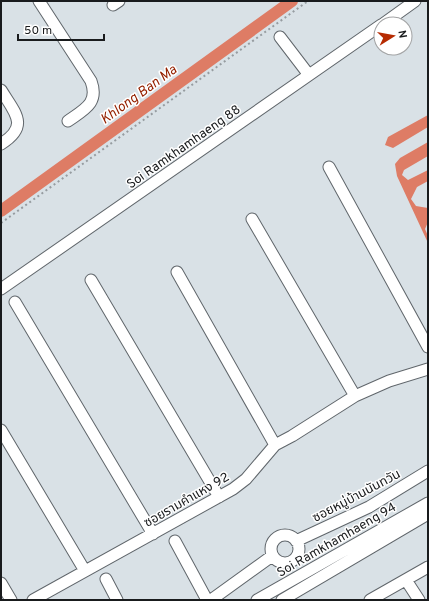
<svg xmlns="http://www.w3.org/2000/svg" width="429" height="601" viewBox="0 0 429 601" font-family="Overpass,'Noto Sans Thai',sans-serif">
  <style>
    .water { fill: #de7c65 }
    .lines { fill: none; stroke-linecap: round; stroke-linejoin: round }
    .canal { stroke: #de7c65; stroke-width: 12 }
    .street-casing { stroke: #60666b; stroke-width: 13 }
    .path { stroke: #969ca0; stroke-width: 2; stroke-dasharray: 2 3; stroke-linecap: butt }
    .street { stroke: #fff; stroke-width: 11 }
    .labels { text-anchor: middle; stroke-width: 3; stroke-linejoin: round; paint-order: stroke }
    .street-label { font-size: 13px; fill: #191b1d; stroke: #fff }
    .water-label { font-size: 14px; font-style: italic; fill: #952100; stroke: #fff }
  </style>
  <rect width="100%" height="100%" fill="#d9e1e6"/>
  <path class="water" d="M 428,115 L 428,127 L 393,148 L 385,145 L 388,137 Z
    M 428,142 L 428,156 L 404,170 L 402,175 L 408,180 L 428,170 L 428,181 L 417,187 L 411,199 L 416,206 L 428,208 L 428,222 L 425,229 L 428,236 L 428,243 L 397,176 L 395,164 L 400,158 Z"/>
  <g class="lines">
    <path class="canal" d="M 1,211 L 292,1"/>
    <defs>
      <path id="street" d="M 39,1 L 91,81 C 99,103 85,109 68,121
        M 113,5 L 119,1
        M 383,24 L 415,1
        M 280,37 L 309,75
        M 1,90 C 15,113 30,126 1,144
        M 329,167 L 428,347
        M 252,219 L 355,396
        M 177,272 L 275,445
        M 91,280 L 219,497
        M 1,289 L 381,25
        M 15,302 L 153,534
        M 1,430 L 85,571
        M271 549a14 14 0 1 1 28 0a14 14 0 1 1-28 0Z
        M 175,541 L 207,600
        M 296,541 L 369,507 L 428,471
        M 106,579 L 117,600
        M 406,580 L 419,600
        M 1,583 L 11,600
        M 33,600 L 233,489 L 246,479 L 275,445 L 292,436 L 355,396 L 389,381 L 428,369
        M 211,600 L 272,556
        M 257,600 L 428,503
        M 282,600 L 428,514
        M 370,600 L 428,567"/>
    </defs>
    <use href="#street" class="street-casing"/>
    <path class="path" d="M 1,223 L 308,1"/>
    <use href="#street" class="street"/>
  </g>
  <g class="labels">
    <g class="street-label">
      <text transform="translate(183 146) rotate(-35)" y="5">Soi Ramkhamhaeng 88</text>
      <text transform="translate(356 495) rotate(-28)" y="5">ซอยหมู่บ้านนันทวัน</text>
      <text transform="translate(186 499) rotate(-30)" y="5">ซอยรามคําแหง 92</text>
      <text transform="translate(336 539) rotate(-30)" y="5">Soi Ramkhamhaeng 94</text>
    </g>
    <g class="water-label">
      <text transform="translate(138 94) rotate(-36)" y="5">Khlong Ban Ma</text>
    </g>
  </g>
  <rect width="429" height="601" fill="none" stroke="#191b1d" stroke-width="4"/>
  <g transform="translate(393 36) rotate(79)"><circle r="19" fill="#ffffff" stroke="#a3a4a5"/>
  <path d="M0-3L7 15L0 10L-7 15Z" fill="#b62b02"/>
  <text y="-6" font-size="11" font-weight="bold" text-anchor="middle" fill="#191b1d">N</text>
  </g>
  <path d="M18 34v6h86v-6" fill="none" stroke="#191b1d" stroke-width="2"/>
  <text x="24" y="34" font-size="12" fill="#191b1d" stroke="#ffffff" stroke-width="3" paint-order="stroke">50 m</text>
</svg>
